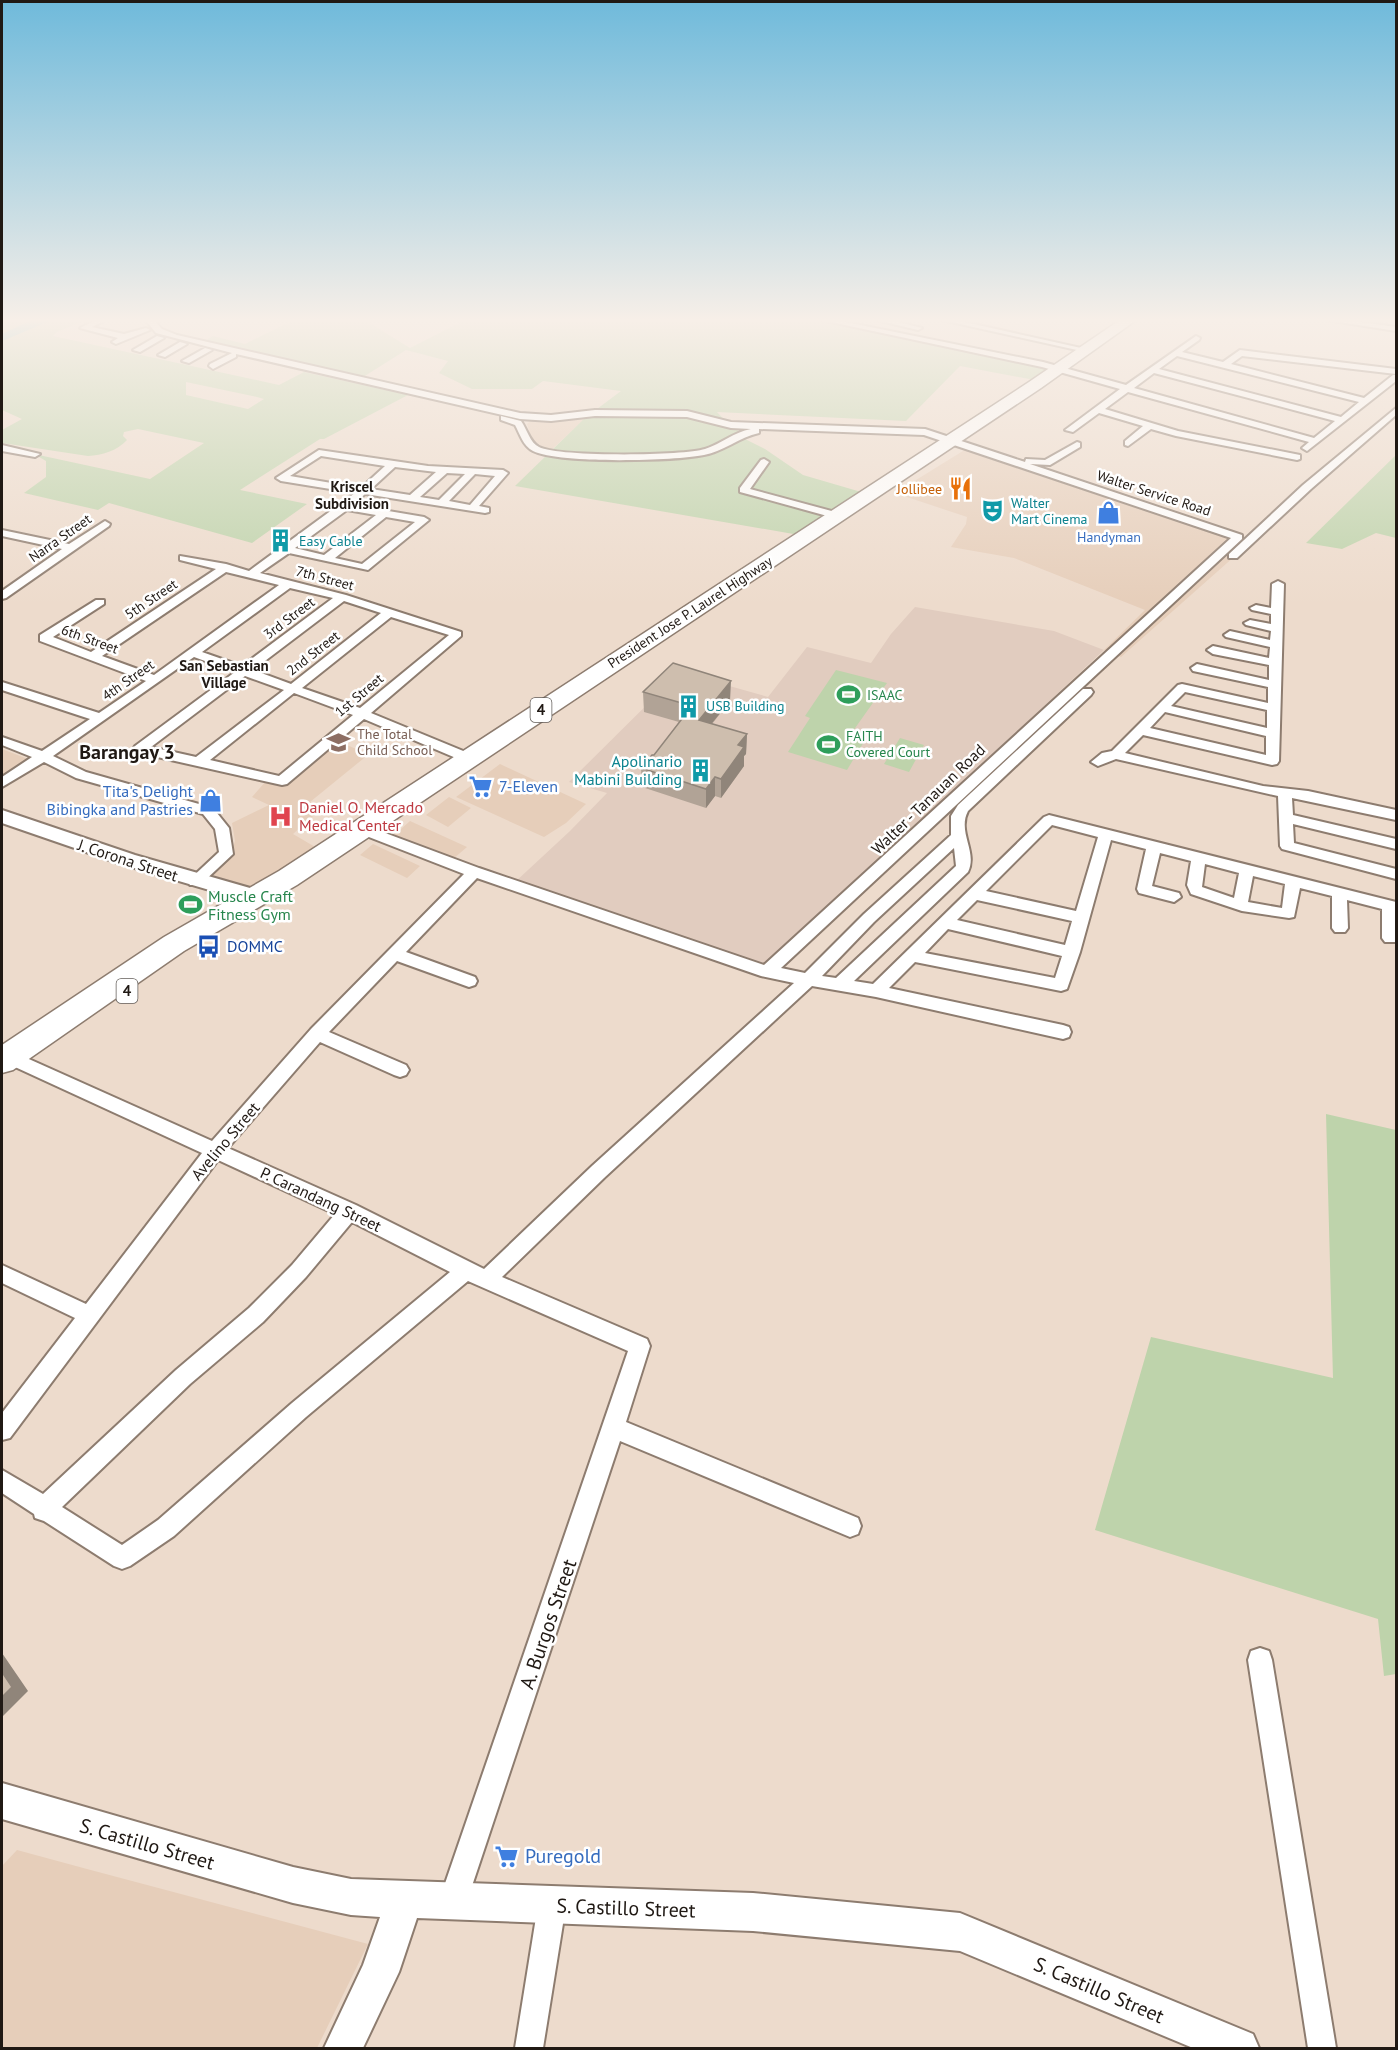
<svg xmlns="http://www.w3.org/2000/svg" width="1398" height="2050" viewBox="0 0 1398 2050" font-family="'PT Sans',sans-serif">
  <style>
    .built { fill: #e6ceba }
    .education { fill: #e1ccbf }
    .green { fill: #bed3ab; fill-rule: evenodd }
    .water { fill: #5bc3c7 }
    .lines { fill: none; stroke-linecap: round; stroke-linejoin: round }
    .street-casing { stroke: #8d7c6f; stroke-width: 4 }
    .secondary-casing { stroke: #8d7c6f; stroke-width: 4 }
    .highway-casing { stroke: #8d7c6f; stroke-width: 3 }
    .street { fill: #fff; fill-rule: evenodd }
    .secondary { fill: #fff; fill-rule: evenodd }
    .highway { fill: #fff; fill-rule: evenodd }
    .wall { fill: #b1a396 }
    .shaded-wall { fill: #90857a }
    .building { fill: #cebeae; stroke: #90857a; stroke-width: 1.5 }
    .labels { text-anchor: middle; stroke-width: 5; stroke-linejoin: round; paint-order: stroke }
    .far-food-label { font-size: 14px; fill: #c56008; stroke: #fff; text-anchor: end }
    .far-street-label { font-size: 14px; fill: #201914; stroke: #fff }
    .far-culture-label { font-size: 14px; fill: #0d838f; stroke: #fff; text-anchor: start }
    .far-shop-label { font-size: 14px; fill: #366cbe; stroke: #fff }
    .far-leisure-label { font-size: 14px; fill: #27864d; stroke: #fff; text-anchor: start }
    .far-education-label { font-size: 14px; fill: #785e54; stroke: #fff; text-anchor: start }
    .far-neighbourhood-label { font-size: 15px; font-weight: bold; fill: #201914; stroke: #fff }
    .shield { fill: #fff; stroke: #635e5a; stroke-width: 1.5 }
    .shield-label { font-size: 15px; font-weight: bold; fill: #201914 }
    .culture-label { font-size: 16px; fill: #0d838f; stroke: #fff; text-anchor: end }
    .shop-label { font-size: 16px; fill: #366cbe; stroke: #fff; text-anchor: start }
    .street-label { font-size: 16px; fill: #201914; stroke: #fff }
    .health-label { font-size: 16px; fill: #be3a42; stroke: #fff; text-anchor: start }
    .leisure-label { font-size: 16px; fill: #27864d; stroke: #fff; text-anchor: start }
    .transit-label { font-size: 16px; fill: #164399; stroke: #fff; text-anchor: start }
    .quarter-label { font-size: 20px; font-weight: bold; fill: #201914; stroke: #fff }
    .near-street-label { font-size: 20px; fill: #201914; stroke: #fff }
    .near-shop-label { font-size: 20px; fill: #366cbe; stroke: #fff; text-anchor: start }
  </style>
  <rect width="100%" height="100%" fill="#eddbcc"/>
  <path class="built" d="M 588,416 L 549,452 L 538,446 L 532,440 L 527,424 L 532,420 Z
    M 971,446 L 1171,514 L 1253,540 L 1121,657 L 1104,650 L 1145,610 L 1014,558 L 951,547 L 966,524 L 967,517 L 895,493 Z
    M 339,742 L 369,754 L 310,802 L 322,808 L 293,834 L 322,851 L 260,891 L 212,875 L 232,851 L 235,841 L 232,823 L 269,805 L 252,797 L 266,781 L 292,779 Z
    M 2,749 L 28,759 L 2,776 Z
    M 500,764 L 586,804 L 566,823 L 544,837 L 456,797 Z
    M 449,797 L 471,808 L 448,827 L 426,815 Z
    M 410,821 L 467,847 L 453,859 L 416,843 L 412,847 L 392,837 Z
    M 373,844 L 420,866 L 407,878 L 360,855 Z
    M 17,1850 L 87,1869 L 368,1944 L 317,2048 L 2,2048 L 2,1866 Z"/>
  <path class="education" d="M 915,607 L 1054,631 L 1104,650 L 765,967 L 514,883 L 570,831 L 607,793 L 569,782 L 680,672 L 768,697 L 807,647 L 871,663 L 891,634 Z"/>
  <path class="green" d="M 2,318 L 90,318 L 57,332 L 53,336 L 279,385 L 304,372 L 408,395 L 324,439 L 320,439 L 240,490 L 307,504 L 252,543 L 109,503 L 98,510 L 24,493 L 46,477 L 46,461 L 34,454 L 150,479 L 204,443 L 138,429 L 124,432 L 123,436 L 127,440 C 117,451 102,455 88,456 L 2,443 L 2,430 L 22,419 L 2,410 ZM 186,382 L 257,397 L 264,399 L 248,409 L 186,395 Z
    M 298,318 L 367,318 L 368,322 L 410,348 L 469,318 L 827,318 L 1058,370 L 1040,381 L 960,366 L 906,421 L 717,412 L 728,424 L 737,426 L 739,436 L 765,449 L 803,475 L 868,494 L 805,536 L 515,486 L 585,418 L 621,391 L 543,381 L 532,389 L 472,389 L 439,373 L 448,361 L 406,350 L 360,379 L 202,343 L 213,336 L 245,344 Z
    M 1396,455 L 1396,538 L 1376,533 L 1342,549 L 1306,543 Z
    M 836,670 L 887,683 L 853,731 L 868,735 L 847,770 L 788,752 L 810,718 L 805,716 Z
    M 900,738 L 924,745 L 909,772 L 884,764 Z
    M 1326,1114 L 1396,1130 L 1396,1674 L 1384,1676 L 1378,1619 L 1095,1530 L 1151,1337 L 1333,1378 Z"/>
  <path class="water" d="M 36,318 L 57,318 L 2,341 L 2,334 Z"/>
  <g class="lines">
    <defs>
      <path id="street" d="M 100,318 L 110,318 L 92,327 L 124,334 L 146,328 L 150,330 L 116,344 L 112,342 L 118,338 L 80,328 Z
        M 144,318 L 152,318 L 162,329 L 177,335 L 520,413 L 551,415 L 595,410 L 687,411 L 731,422 L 925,429 L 1025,462 L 1026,459 L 1045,460 L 1077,442 L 1080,443 L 1080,447 L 1050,465 L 1030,464 L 1242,535 L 1242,539 L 781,968 L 805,973 L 864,914 L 951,835 L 951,816 L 958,805 L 1083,689 L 1091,689 L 1093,692 L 1091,695 L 968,811 C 957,832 978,852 968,872 L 854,981 L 873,984 L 1044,817 L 1049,815 L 1396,902 L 1395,942 L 1385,942 L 1382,938 L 1382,909 L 1347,900 L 1348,928 L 1345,932 L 1335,932 L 1332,928 L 1332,896 L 1300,888 L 1294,917 L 1289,918 L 1242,911 L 1191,894 L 1187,885 L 1191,861 L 1160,853 L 1152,886 L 1179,893 L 1181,897 L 1174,902 L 1139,893 L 1137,889 L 1146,849 L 1111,840 L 1080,952 L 1067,989 L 1061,991 L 915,962 L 889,988 L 1063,1025 L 1069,1027 L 1071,1032 L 1069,1037 L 1063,1039 L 876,997 L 812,986 L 604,1178 L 502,1277 L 647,1339 L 650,1346 L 626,1422 L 858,1518 L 861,1526 L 858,1534 L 850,1537 L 620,1441 L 467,1901 L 463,1911 L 453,1915 L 443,1911 L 439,1901 L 628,1351 L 468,1281 L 306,1417 L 174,1536 L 130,1566 L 122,1569 L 114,1566 L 44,1521 L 35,1518 L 34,1514 L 2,1493 L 2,1470 L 43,1494 L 176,1370 L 249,1308 L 292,1265 L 335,1214 L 218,1160 L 10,1438 L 2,1440 L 2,1413 L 75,1318 L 2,1283 L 2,1265 L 86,1304 L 202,1153 L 2,1061 L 2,1047 L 212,1141 L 311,1029 L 464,874 L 356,832 L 354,829 L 356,826 L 361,824 L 479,868 L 764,965 L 1231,538 L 924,435 L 759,429 L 759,433 C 739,437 723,452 704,455 C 673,461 559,464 533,451 C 523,446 520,434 515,425 L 501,420 L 501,416 L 521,421 C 527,429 530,443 539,447 C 558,457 683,456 705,449 C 721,444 734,432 751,429 L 731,428 L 687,417 L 595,416 L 551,421 L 520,419 L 236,354 L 236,357 L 213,369 L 209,366 L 210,364 L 232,353 L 156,333 ZM 1052,825 L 1098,837 L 1076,911 L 986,891 ZM 954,848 L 956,866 L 836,978 L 822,976 L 874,922 ZM 1205,864 L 1239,873 L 1234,898 L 1202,887 ZM 1253,876 L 1285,884 L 1282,908 L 1248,902 ZM 477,878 L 761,976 L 794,983 L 592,1166 L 484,1269 L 356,1205 L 228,1148 L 320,1042 L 394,1075 L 400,1077 L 406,1075 L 409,1070 L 406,1065 L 329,1032 L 397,961 L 469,987 L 475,985 L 477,981 L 475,977 L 406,952 ZM 977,900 L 1072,921 L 1065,945 L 957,920 ZM 948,929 L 1062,956 L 1055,978 L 925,953 ZM 352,1222 L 450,1272 L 292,1403 L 158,1520 L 122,1545 L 62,1507 L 190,1384 L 263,1322 L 306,1277 Z
        M 812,318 L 826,318 L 1043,362 L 1126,385 L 1196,336 L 1200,338 L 1199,340 L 1182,352 L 1223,362 L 1240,350 L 1396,369 L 1396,374 L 1242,356 L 1231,364 L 1364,398 L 1393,375 L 1396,375 L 1396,381 L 1307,451 L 1302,448 L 1309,442 L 1128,392 L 1105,409 L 1178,431 L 1300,455 L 1300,459 L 1297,460 L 1176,436 L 1151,429 L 1128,446 L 1125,445 L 1125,441 L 1143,426 L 1099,413 L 1073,432 L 1065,430 L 1120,389 L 1042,367 ZM 1177,356 L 1359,402 L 1341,417 L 1159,369 ZM 1154,373 L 1335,421 L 1314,438 L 1134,388 Z
        M 868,318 L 882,318 L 922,328 L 918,330 Z
        M 933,318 L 947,318 L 1090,350 L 1086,352 Z
        M 1314,318 L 1333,318 L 1396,327 L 1396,331 Z
        M 157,336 L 164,338 L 140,352 L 133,350 Z
        M 180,342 L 187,344 L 165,357 L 158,355 Z
        M 205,348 L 212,350 L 189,363 L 182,361 Z
        M 1396,408 L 1396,415 L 1311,489 L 1237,558 L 1229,558 L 1229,554 L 1303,485 Z
        M 2,445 L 40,454 L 35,457 L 2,451 Z
        M 319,450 L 428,466 L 503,470 L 508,473 L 479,506 L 489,508 L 489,512 L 485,513 L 365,494 L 353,505 L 424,517 L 429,520 L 368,570 L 289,553 L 260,573 L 346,595 L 461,632 L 461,636 L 371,713 L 473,755 L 475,758 L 473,761 L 463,761 L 364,719 L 287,784 L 282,785 L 135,752 L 133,749 L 135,746 L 235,672 L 194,657 L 53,756 L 86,772 L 213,808 L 229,828 L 233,854 L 200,885 L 190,885 L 188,881 L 219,852 L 215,829 L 203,814 L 76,778 L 44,762 L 2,787 L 2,777 L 32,757 L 2,745 L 2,737 L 42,751 L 90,719 L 2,690 L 2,682 L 99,713 L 146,681 L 40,641 L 40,635 L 96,600 L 104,600 L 104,604 L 53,637 L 91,652 L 216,569 L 180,560 L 180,556 L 226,564 L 249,571 L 355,493 L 281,481 L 276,478 ZM 321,456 L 385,466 L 361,488 L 290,476 ZM 395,467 L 436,472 L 410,495 L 371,489 ZM 447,473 L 465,474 L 439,500 L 420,497 ZM 475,474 L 495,476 L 470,505 L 449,501 ZM 347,510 L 376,515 L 324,555 L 295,548 ZM 386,517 L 415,522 L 362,564 L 335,558 ZM 226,572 L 279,585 L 154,675 L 102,656 ZM 290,588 L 333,598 L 242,666 L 202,652 ZM 344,601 L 381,613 L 291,684 L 253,670 ZM 391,617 L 449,635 L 360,708 L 302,688 ZM 245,676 L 284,690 L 196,757 L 151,747 ZM 294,693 L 353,715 L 279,776 L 210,760 Z
        M 764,459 L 769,462 L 750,489 L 839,513 L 839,517 L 831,517 L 740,492 L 740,488 L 761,460 Z
        M 105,521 L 110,524 L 109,526 L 6,598 L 2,599 L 2,591 L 62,549 L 2,536 L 2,530 L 69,544 Z
        M 1278,581 L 1284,584 L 1279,761 L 1277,764 L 1272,765 L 1143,735 L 1125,753 L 1263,786 L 1308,791 L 1396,810 L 1396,820 L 1292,798 L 1293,815 L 1396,839 L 1396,849 L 1293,824 L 1294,843 L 1396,869 L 1396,879 L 1282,849 L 1280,846 L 1278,796 L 1116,759 L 1098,766 L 1091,762 L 1102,753 L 1112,751 L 1178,685 L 1182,684 L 1268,703 L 1268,687 L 1193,671 L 1191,668 L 1197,664 L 1269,680 L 1269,665 L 1213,654 L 1207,650 L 1213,646 L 1269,658 L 1270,647 L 1226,637 L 1224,635 L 1230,631 L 1270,640 L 1271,631 L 1246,625 L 1244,623 L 1250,620 L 1271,624 L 1271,614 L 1252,610 L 1250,608 L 1256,605 L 1271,608 L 1272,584 ZM 1185,692 L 1267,710 L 1267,728 L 1171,706 ZM 1165,712 L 1266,736 L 1266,755 L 1150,728 Z
        M 1260,1648 L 1269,1651 L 1272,1660 L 1336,2048 L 1308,2048 L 1248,1660 L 1251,1651 Z
        M 552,1891 L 562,1895 L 566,1905 L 543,2048 L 515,2048 L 538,1905 L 542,1895 Z"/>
      <path id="secondary" d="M 2,810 L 135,855 L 264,892 L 267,897 L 264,902 L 257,904 L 121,864 L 2,823 Z
        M 2,1783 L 293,1867 L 351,1879 L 753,1893 L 960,1913 L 1253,2034 L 1259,2048 L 1193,2048 L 960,1951 L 753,1931 L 417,1918 L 399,1972 L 363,2048 L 324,2048 L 363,1965 L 380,1917 L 351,1915 L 293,1903 L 2,1819 Z"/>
      <path id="highway" d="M 1123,318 L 1139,318 L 1041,388 L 297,885 L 184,951 L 13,1070 L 2,1073 L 2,1045 L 164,937 L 279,871 L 1029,382 Z"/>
    </defs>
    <use href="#street" class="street-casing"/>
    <use href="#secondary" class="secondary-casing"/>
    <use href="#highway" class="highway-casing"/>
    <use href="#street" class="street"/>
    <use href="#secondary" class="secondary"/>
    <use href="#highway" class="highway"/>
  </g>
  <path class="wall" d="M 643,692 L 730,701 L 712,724 L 747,734 L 746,754 L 744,756 L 744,766 L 721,798 L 715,796 L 706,808 L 642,787 L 641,768 L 654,755 L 679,722 L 644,712 Z"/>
  <path class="shaded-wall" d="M 731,681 L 730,701 L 699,739 L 699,720 Z
    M 747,734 L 746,754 L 744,756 L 744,766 L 721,798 L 721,779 L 738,745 Z
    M 715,777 L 715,796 L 706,808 L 706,789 Z
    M 2,1653 L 28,1691 L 2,1717 Z"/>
  <path class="building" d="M 673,663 L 731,681 L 699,720 L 747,734 L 738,745 L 744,747 L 721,779 L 715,777 L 706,789 L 641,768 L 652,755 L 654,755 L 692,706 L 643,692 Z
    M 2,1672 L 12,1687 L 2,1697 Z"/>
  <linearGradient id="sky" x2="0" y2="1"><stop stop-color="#6fbadb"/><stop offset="0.53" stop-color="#f7efe8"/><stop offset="1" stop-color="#f7efe8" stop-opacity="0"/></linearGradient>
  <rect width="1398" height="605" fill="url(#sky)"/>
  <defs>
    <symbol id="restaurant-bare" viewBox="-9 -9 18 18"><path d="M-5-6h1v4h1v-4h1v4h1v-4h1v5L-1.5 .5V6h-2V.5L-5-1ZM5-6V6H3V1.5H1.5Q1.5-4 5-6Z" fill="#e8710a" stroke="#fff" stroke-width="2.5" paint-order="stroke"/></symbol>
    <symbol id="theatre-bare" viewBox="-9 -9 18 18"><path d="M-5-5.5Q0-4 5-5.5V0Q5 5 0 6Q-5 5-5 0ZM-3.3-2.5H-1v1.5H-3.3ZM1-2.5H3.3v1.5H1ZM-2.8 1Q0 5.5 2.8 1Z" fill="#0f9aa8" stroke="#fff" stroke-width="2.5" paint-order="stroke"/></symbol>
    <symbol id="shop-bare" viewBox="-9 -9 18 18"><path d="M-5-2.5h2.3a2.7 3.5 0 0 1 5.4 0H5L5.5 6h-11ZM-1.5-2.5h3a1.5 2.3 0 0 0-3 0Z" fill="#3f7fe0" stroke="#fff" stroke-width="2.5" paint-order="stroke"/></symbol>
    <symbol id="building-bare" viewBox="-9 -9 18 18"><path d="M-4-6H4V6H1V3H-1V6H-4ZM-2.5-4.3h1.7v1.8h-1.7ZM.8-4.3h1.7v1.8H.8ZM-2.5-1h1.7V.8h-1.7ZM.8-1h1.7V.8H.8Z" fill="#0f9aa8" stroke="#fff" stroke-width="2.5" paint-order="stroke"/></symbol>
    <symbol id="stadium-bare" viewBox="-9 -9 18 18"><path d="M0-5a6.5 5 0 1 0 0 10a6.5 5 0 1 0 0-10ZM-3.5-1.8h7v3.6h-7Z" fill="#2e9e5b" stroke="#fff" stroke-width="2.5" paint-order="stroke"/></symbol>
    <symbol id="school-bare" viewBox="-9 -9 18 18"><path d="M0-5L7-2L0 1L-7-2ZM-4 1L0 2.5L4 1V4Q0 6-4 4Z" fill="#8d6e63" stroke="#fff" stroke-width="2.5" paint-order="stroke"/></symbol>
    <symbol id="supermarket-bare" viewBox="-9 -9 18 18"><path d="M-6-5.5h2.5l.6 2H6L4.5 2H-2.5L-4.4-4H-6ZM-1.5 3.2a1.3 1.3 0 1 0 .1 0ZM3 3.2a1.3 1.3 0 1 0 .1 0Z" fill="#3f7fe0" stroke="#fff" stroke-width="2.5" paint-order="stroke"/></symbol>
    <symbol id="hospital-bare" viewBox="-9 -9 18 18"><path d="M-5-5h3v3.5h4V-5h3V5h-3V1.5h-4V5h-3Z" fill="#e0444e" stroke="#fff" stroke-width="2.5" paint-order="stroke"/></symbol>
    <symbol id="bus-bare" viewBox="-9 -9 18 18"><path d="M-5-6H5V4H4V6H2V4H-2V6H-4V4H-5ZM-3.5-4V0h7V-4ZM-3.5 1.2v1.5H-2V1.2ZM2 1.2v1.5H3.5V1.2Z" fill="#1a4fb4" stroke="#fff" stroke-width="2.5" paint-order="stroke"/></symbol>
  </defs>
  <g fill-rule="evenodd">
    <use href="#restaurant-bare" x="944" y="472" width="33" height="33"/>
    <use href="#theatre-bare" x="976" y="494" width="33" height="33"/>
    <use href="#shop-bare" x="1092" y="496" width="33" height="33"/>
    <use href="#building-bare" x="264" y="524" width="33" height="33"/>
    <use href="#stadium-bare" x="832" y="678" width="33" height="33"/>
    <use href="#building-bare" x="672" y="690" width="33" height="33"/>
    <use href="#school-bare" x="322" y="726" width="33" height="33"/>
    <use href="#stadium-bare" x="812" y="728" width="33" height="33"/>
    <use href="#building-bare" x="684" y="754" width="33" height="33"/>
    <use href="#supermarket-bare" x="464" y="770" width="33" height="33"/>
    <use href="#shop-bare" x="194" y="784" width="33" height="33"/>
    <use href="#hospital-bare" x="264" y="800" width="33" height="33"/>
    <use href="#stadium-bare" x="174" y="888" width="33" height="33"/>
    <use href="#bus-bare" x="192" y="930" width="33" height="33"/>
    <use href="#supermarket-bare" x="490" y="1840" width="33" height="33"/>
  </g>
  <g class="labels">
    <g class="far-food-label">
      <text x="942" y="494">Jollibee</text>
    </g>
    <g class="far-street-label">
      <text transform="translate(1154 493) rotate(18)" y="5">Walter Service Road</text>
      <text transform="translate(60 538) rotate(-35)" y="5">Narra Street</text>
      <text transform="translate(325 578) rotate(15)" y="5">7th Street</text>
      <text transform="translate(151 599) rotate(-34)" y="5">5th Street</text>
      <text transform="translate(690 612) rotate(-33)" y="5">President Jose P. Laurel Highway</text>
      <text transform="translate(289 618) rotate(-37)" y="5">3rd Street</text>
      <text transform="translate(90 639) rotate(20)" y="5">6th Street</text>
      <text transform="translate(313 653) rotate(-38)" y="5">2nd Street</text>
      <text transform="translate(128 680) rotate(-35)" y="5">4th Street</text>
      <text transform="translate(359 695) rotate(-40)" y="5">1st Street</text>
    </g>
    <g class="far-culture-label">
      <text x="1011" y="508">Walter<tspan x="1011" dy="16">Mart Cinema</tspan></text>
      <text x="299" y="546">Easy Cable</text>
      <text x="706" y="711">USB Building</text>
    </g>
    <g class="far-shop-label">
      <text x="1109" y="542">Handyman</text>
    </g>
    <g class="far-leisure-label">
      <text x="867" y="700">ISAAC</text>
      <text x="846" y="741">FAITH<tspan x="846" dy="16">Covered Court</tspan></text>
    </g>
    <g class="far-education-label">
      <text x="357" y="739">The Total<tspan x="357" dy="16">Child School</tspan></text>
    </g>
    <g class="far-neighbourhood-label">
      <text x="352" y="492">Kriscel<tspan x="352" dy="17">Subdivision</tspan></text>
      <text x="224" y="671">San Sebastian<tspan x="224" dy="17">Village</tspan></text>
    </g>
    <g class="shield">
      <rect x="530.5" y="698" width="21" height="24" rx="4.5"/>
      <rect x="116.5" y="979" width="21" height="24" rx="4.5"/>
    </g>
    <g class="shield-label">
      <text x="541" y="715">4</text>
      <text x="127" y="996">4</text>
    </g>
    <g class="culture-label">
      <text x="682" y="767">Apolinario<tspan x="682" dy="18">Mabini Building</tspan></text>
    </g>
    <g class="shop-label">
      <text x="499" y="792">7-Eleven</text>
      <text x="193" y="797" text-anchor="end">Tita's Delight<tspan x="193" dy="18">Bibingka and Pastries</tspan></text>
    </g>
    <g class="street-label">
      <text transform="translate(928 799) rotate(-44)" y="6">Walter - Tanauan Road</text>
      <text transform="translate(128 860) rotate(18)" y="6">J. Corona Street</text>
      <text transform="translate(225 1141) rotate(-50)" y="6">Avelino Street</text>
      <text transform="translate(321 1199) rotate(25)" y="6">P. Carandang Street</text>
    </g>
    <g class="health-label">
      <text x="299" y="813">Daniel O. Mercado<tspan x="299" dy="18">Medical Center</tspan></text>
    </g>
    <g class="leisure-label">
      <text x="208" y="902">Muscle Craft<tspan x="208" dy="18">Fitness Gym</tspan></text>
    </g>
    <g class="transit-label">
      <text x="227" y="952">DOMMC</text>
    </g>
    <g class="quarter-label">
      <text x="127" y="759">Barangay 3</text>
    </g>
    <g class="near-street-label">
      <text transform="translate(548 1624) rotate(-71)" y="7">A. Burgos Street</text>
      <text transform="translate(147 1844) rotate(16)" y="7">S. Castillo Street</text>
      <text transform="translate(626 1908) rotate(2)" y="7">S. Castillo Street</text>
      <text transform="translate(1099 1990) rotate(23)" y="7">S. Castillo Street</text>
    </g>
    <g class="near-shop-label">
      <text x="525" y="1863">Puregold</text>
    </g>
  </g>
  <rect width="1398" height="2050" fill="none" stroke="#201914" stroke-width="6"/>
</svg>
